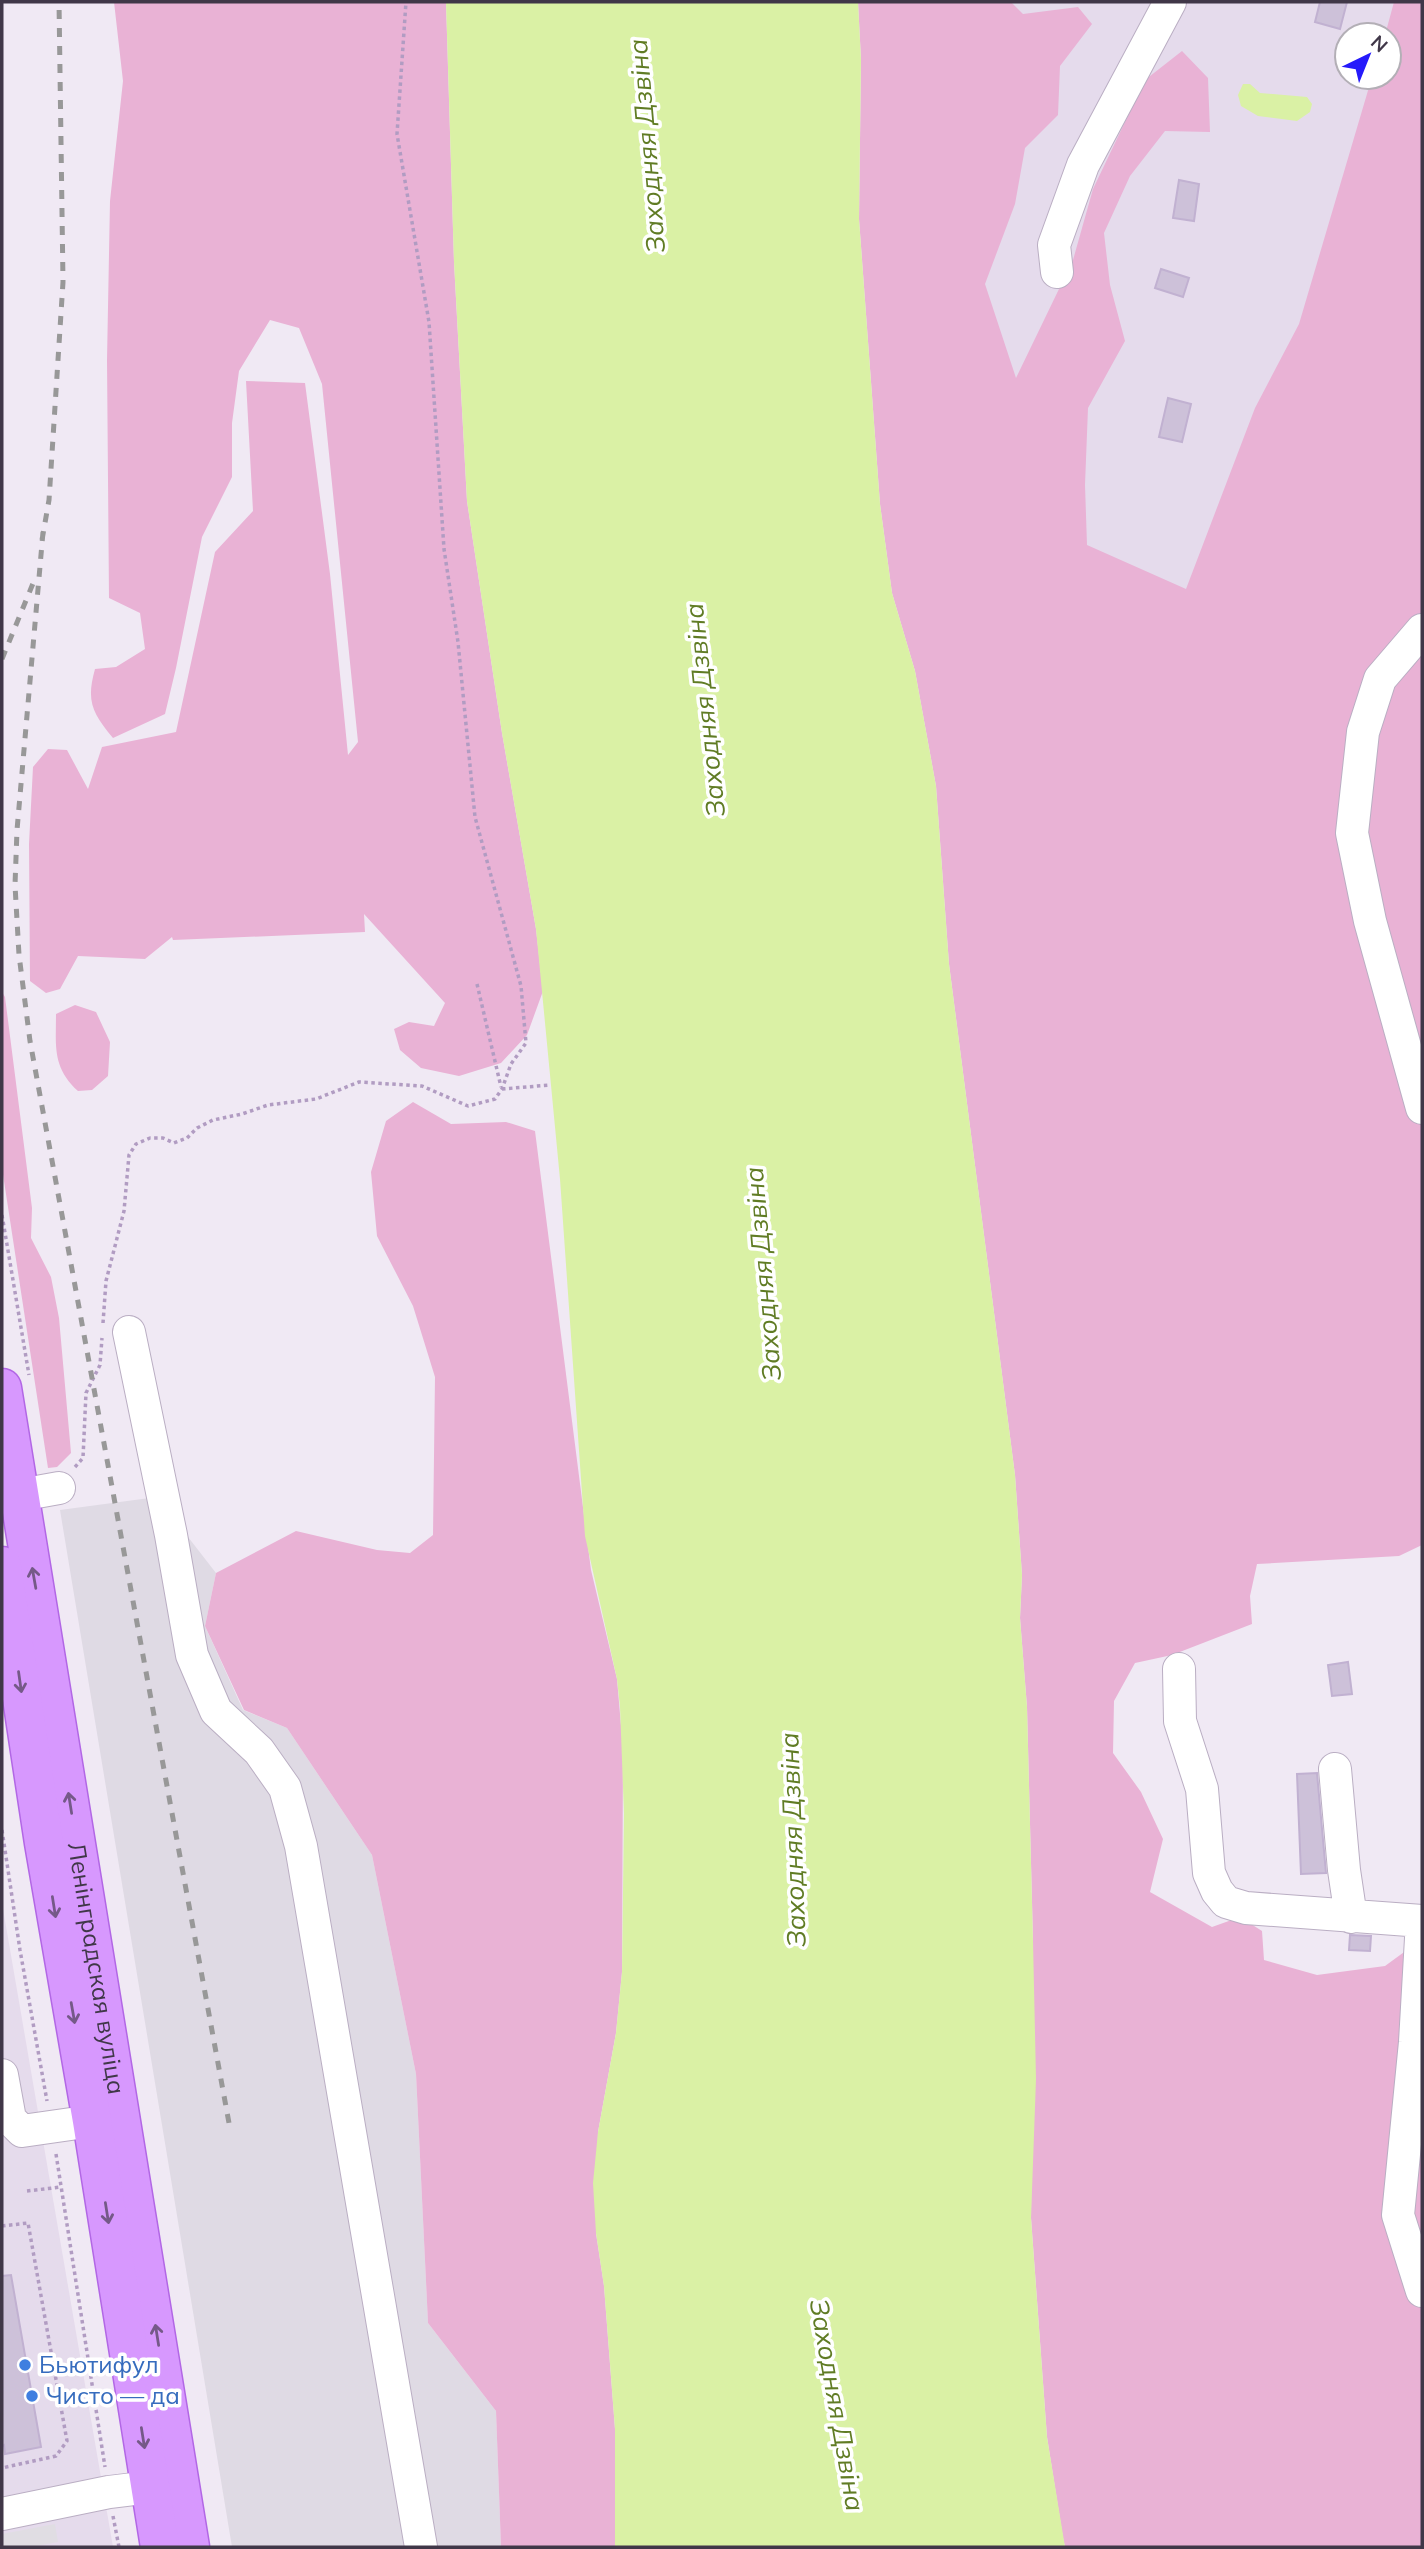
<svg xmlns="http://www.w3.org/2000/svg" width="1424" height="2549" viewBox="0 0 1424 2549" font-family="Mulish,sans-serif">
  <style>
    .residential { fill: #e5dbec }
    .industrial { fill: #dfdae4 }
    .green { fill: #e9b2d5 }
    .parking { fill: #e0dde3 }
    .water { fill: #daf1a5 }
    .building { fill: #cdc1d9; stroke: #c1b1d1; stroke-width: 2 }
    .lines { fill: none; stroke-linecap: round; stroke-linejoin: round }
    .minor-casing { stroke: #baaec3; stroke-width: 34 }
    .major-casing { stroke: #b267e5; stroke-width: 41 }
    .path { stroke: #b19cc2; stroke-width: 3.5; stroke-dasharray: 3.5 3.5; stroke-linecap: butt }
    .minor { stroke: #fff; stroke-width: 32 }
    .major { stroke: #d798fe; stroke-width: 38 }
    .rail { stroke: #989898; stroke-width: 5; stroke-dasharray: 9 9; stroke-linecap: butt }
    .oneway { stroke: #755988 }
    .shop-dot { fill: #3f7fe0; stroke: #fff; stroke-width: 2.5 }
    .labels { text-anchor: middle; stroke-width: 7; stroke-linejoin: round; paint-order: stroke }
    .street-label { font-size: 24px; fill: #403748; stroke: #fff }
    .shop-label { font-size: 24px; fill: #366cbe; stroke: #fff; text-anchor: start }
    .water-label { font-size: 26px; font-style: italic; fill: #607c24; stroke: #fff }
  </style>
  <rect width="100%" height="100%" fill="#f0e9f4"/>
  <path class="residential" d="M 932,2 L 1412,2 L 1389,35 L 1347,35 L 1347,77 L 1389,77 L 1334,255 L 1199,602 L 949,510 Z
    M 2,1903 L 113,2547 L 2,2547 Z"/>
  <path class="industrial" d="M 157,1497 L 216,1573 L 205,1626 L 243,1710 L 287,1728 L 372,1855 L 416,2074 L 428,2323 L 496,2411 L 501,2547 L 232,2547 L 60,1510 Z"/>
  <path class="green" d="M 114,2 L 446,2 L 454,262 L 467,501 L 502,733 L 536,929 L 543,991 L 527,1035 L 501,1063 L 459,1076 L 421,1068 L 400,1050 L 394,1029 L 409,1022 L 434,1026 L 445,1003 L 364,914 L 365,932 L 173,940 L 172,937 L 145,959 L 78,956 L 60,989 L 46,993 L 30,981 L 29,844 L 33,767 L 48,749 L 67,750 L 88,789 L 102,747 L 176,732 L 215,552 L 253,511 L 246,381 L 305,383 L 330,574 L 348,755 L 358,742 L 322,384 L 299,328 L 270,320 L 239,371 L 232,423 L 232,477 L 202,537 L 176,668 L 165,714 L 113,738 C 92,713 86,701 95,669 L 116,667 L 145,649 L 140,613 L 109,598 L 107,360 L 110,201 L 123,81 Z
    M 858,2 L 1011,2 L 1023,14 L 1078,7 L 1092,24 L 1060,66 L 1058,115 L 1025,148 L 1015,204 L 985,284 L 1016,378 L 1073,260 L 1093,189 L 1145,80 L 1182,51 L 1208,78 L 1210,132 L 1165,131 L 1130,176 L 1104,233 L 1110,285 L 1125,341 L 1088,408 L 1085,485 L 1087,545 L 1186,589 L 1255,408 L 1299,324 L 1372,77 L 1389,77 L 1389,35 L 1385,35 L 1394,2 L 1422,2 L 1422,1545 L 1399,1556 L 1257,1564 L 1250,1596 L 1252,1624 L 1172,1655 L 1135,1663 L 1114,1701 L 1113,1753 L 1141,1792 L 1163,1839 L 1150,1892 L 1212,1927 L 1240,1917 L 1262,1931 L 1264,1960 L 1317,1975 L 1385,1966 L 1422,1939 L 1422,2547 L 1065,2547 L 1063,2538 L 1047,2437 L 1031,2218 L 1033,1941 L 1027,1707 L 1020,1618 L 1022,1575 L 1015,1475 L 949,964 L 936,786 L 915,671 L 892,593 L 880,504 L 859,219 L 861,60 Z
    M 2,992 L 5,997 L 32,1208 L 31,1238 L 51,1277 L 59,1318 L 71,1453 L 57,1467 L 48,1468 L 2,1168 Z
    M 75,1005 L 96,1012 L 110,1042 L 108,1076 L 92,1090 L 78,1091 C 52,1067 56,1046 56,1014 Z
    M 413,1102 L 451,1124 L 506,1122 L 535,1131 L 591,1570 L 617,1679 L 623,1749 L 622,1972 L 616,2033 L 598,2132 L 596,2233 L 604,2286 L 615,2429 L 615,2547 L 501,2547 L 496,2411 L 428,2323 L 416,2074 L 372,1855 L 287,1728 L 244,1710 L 205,1626 L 216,1573 L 296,1531 L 377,1550 L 410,1553 L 433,1535 L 435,1377 L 413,1306 L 377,1236 L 371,1172 L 386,1121 Z"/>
  <path class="parking" d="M 55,2524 L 58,2542 L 31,2547 L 3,2547 L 2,2534 Z"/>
  <path class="water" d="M 446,2 L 858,2 L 861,60 L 859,219 L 880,504 L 892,593 L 915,671 L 936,786 L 949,964 L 1015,1475 L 1022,1575 L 1020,1618 L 1027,1707 L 1033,1941 L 1036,2079 L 1031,2218 L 1047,2437 L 1065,2547 L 615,2547 L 615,2429 L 604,2286 L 596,2233 L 593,2183 L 598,2132 L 616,2033 L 622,1972 L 624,1813 L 620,1707 L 617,1679 L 585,1536 L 560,1179 L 536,929 L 502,733 L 467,501 L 454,262 Z
    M 1243,84 L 1250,84 L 1260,93 L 1307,97 L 1312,104 L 1310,112 L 1297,121 L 1258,116 L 1241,106 L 1238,95 Z"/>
  <path class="building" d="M 1320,2 L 1347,2 L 1340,29 L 1315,22 Z
    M 1179,180 L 1199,184 L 1194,221 L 1173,218 Z
    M 1161,269 L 1189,278 L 1183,297 L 1155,288 Z
    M 1168,398 L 1191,404 L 1182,442 L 1159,437 Z
    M 1348,1662 L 1352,1694 L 1332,1696 L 1328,1665 Z
    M 1317,1773 L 1326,1873 L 1301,1874 L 1297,1774 Z
    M 1350,1935 L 1371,1936 L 1370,1951 L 1349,1950 Z
    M 11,2275 L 41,2447 L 5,2454 L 4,2445 L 2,2446 L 2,2276 Z"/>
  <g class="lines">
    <defs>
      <path id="minor" d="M 1057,272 L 1054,245 L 1083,165 L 1170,2
        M 1422,630 L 1380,679 L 1363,732 L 1352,833 L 1370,921 L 1422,1108
        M 129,1332 L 171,1535 L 192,1655 L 216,1711 L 259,1751 L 285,1788 L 301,1846 L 421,2547
        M 20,1495 L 59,1488
        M 1179,1669 L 1180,1721 L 1202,1789 L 1209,1873 L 1217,1891 L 1226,1902 L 1246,1908 L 1422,1921
        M 1335,1769 L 1344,1870 L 1351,1917
        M 1422,1921 L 1415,2042 L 1398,2215 L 1422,2291
        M 2,2075 L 10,2119 L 22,2131 L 92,2121
        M 2,2514 L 109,2492 L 150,2487"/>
      <g id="major">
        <path id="s1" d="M 2,1388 L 190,2547"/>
        <path d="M 2,1566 L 44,1843 L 92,2121 L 160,2547"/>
      </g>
    </defs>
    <use href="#minor" class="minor-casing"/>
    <use href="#major" class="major-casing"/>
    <path class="path" d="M 477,984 L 501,1087
      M 502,1089 L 550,1085
      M 2,1215 L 29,1375
      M 103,1323 L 106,1281 L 124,1211 L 129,1155 L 136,1144 L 150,1138 L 163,1138 L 174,1143 L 187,1138 L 197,1128 L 213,1120 L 242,1114 L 268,1105 L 316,1099 L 359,1082 L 422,1086 L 468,1106 L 495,1099 L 502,1089 L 511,1064 L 526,1043 L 521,986 L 475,817 L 458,642 L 444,549 L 429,322 L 397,134 L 406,2
      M 75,1467 L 83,1458 L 86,1393 L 100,1365 L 102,1338
      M 2,1830 L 20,1950 L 47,2101
      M 56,2154 L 105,2467
      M 27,2191 L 61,2187
      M 2,2226 L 28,2223 L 67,2441 L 56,2456 L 2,2468
      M 113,2516 L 119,2547"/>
    <use href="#minor" class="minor"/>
    <use href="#major" class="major"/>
    <path class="rail" d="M 43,532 L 17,830 L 15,885 L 19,955 L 30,1041 L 229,2123
      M 42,540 L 49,500 L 63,282 L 59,2
      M 2,659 L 34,581"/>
  </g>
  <defs><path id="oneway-shaft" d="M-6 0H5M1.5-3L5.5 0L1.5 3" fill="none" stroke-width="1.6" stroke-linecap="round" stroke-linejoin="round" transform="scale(1.75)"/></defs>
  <g class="oneway">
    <use href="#oneway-shaft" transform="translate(34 1578) rotate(-100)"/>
    <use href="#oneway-shaft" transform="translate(20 1682) rotate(82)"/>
    <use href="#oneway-shaft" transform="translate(70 1803) rotate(-99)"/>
    <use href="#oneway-shaft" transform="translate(54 1907) rotate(81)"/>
    <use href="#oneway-shaft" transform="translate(73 2013) rotate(80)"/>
    <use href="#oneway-shaft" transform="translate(107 2213) rotate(81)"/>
    <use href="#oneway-shaft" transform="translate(157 2335) rotate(-99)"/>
    <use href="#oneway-shaft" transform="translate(143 2438) rotate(81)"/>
  </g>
  <g class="shop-dot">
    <circle cx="25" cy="2365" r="7"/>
    <circle cx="32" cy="2396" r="7"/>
  </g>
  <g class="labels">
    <g class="street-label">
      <text dy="8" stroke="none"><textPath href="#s1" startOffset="588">Ленінградская вуліца</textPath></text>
    </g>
    <g class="shop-label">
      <text x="39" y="2373">Бьютифул</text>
      <text x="46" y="2404">Чисто — да</text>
    </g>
    <g class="water-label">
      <text transform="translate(647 146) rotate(-95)" y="9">Заходняя Дзвіна</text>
      <text transform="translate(705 710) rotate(-96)" y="9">Заходняя Дзвіна</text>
      <text transform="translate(763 1274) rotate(-95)" y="9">Заходняя Дзвіна</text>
      <text transform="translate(793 1840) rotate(-92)" y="9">Заходняя Дзвіна</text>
      <text transform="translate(837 2405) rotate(80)" y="9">Заходняя Дзвіна</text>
    </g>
  </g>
  <rect width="1424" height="2549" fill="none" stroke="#403748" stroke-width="7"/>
  <g transform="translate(1368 56) rotate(43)"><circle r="33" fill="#ffffff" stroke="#b3afb6" stroke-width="2"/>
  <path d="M0-5L12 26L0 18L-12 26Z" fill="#251afb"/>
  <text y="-10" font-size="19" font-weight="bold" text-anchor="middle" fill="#403748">N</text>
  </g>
</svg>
